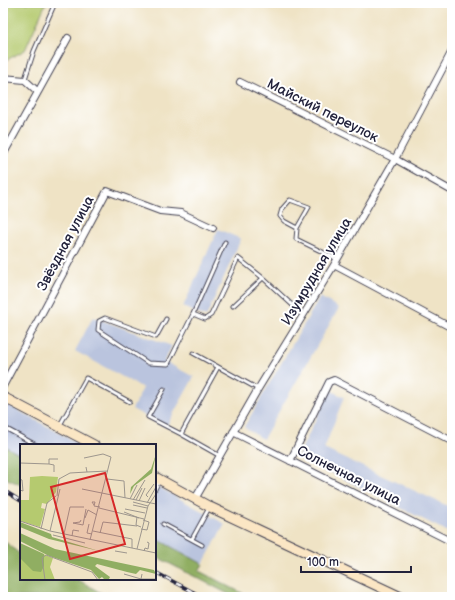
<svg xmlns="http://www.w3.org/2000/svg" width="455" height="600" viewBox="0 0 455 600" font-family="'Balsamiq Sans',sans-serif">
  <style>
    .industrial { fill: #bac4de }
    .green { fill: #b5ca6f; stroke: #6c7655 }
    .forest { fill: #90ae62; stroke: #59684e }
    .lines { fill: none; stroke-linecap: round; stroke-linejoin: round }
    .lane-casing { stroke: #413f50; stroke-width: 5 }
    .street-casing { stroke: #413f50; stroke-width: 8 }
    .secondary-casing { stroke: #413f50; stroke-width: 11 }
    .lane { stroke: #fff; stroke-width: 3 }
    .street { stroke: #fff; stroke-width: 6 }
    .secondary { stroke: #fbe6c4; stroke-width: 9 }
    .rail-casing { stroke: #22223b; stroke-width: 3.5 }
    .rail { stroke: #fff; stroke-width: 2; stroke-dasharray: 6; stroke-linecap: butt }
    .labels { text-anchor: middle; stroke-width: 4; stroke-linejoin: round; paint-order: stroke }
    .street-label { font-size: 14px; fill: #22223b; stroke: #fff }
    .inset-road { fill: none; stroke: #9d968e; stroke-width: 1 }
    .view { fill: #d62828; fill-opacity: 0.15; stroke: #d62828; stroke-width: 2 }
    .inset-edge { fill: none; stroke: #22223b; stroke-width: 2 }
  </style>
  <rect width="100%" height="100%" fill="#fff"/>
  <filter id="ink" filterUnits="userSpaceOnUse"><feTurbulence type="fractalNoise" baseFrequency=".025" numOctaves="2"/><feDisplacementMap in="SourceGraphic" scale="8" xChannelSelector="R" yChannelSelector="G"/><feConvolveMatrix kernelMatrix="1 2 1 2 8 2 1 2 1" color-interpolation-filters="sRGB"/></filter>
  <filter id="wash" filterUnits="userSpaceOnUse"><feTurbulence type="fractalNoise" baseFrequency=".012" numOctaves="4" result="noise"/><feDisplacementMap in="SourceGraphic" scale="16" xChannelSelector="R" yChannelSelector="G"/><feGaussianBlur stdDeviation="0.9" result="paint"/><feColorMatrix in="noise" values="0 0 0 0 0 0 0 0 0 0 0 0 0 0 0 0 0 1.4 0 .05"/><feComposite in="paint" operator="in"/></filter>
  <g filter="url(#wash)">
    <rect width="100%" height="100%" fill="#efe3c5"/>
    <path class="industrial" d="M 218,229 L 241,239 L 206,317 L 183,307 Z
      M 320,297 L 339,308 L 263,439 L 244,427 Z
      M 93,317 L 172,346 L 164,361 L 194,377 L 166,427 L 132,409 L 143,388 L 75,351 Z
      M 330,390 L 344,397 L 324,449 L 452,508 L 452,534 L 298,456 Z
      M 3,402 L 81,445 L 21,445 L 21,455 L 3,445 Z
      M 155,485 L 225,524 L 203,564 L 155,538 Z"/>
    <path class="green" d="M 3,3 L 46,3 L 25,50 L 3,62 Z"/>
    <path class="forest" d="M 3,445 L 21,455 L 21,485 L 3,477 Z
      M 155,538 L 203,564 L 199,571 L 244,594 L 242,597 L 234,597 L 155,556 Z
      M 3,540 L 21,555 L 21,579 L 77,579 L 108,597 L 3,597 Z"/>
  </g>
  <g filter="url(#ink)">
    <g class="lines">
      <defs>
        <path id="lane" d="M 25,79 L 34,51 L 55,3
          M 297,228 L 284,221 L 280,216 L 282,209 L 290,200 L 309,207 L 297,228 L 296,239 L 337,259
          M 233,306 L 263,278
          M 193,314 L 205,319 L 211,315 L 238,258 L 263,278 L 303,315
          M 166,319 L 156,337 L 105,318 L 99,321 L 98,330 L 148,363 L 168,364 L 193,314 L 225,242
          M 193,353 L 258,389
          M 218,367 L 181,434 L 220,456
          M 164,389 L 148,417 L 181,434
          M 60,425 L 86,378 L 130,402
          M 3,427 L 36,445
          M 155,489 L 159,481
          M 163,524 L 202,545
          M 192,539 L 209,508"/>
        <path id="street" d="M 3,78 L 25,80 L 38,92
          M 240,82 L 395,159 L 452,191
          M 3,155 L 68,38
          M 334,265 L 452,328
          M 3,386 L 107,191 L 160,211 L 181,213 L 213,228
          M 233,432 L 452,542
          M 290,461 L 329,382 L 334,380 L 452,441
          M 195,499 L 258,389 L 334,265 L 395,159 L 452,51"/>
        <path id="secondary" d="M 3,397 L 94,445
          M 155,477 L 210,507 L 401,597"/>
      </defs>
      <use href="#lane" class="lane-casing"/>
      <use href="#street" class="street-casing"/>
      <use href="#secondary" class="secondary-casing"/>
      <use href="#lane" class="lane"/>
      <use href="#street" class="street"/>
      <use href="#secondary" class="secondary"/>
      <defs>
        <path id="rail" d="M 3,490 L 21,501
          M 155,572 L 203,597"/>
      </defs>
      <use href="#rail" class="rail-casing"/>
      <use href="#rail" class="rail"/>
    </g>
  </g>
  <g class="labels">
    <g class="street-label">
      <text transform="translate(323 110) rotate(27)" y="5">Майский переулок</text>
      <text transform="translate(65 243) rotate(-62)" y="5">Звёздная улица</text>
      <text transform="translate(316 271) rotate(-59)" y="5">Изумрудная улица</text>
      <text transform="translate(349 475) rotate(27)" y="5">Солнечная улица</text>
    </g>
  </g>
  <g transform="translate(20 444)">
    <rect width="136" height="136" fill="#efe3c5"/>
    <path d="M 22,32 L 38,33 L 36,48 L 27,60 L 22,59 L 21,64 L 25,65 L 20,83 L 0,77 L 0,56 L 9,56 L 10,33 ZM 0,101 L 33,114 L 30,123 L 35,136 L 0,136 Z" fill="#b5ca6f"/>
    <path d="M 136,10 L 132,29 L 114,42 L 110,50 L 111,43 L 131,25 ZM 0,78 L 31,90 L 32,93 L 79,107 L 29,95 L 0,83 ZM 0,89 L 35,105 L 134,126 L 136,130 L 120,126 L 116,130 L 107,128 L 77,120 L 75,122 L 90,133 L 89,135 L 85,136 L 82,133 L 79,135 L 71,126 L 29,112 L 0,97 ZM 0,99 L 24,110 L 24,122 L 21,128 L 13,127 L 0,114 Z" fill="#90ae62"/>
    <path class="inset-road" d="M 64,14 L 83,10 L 91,13 L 70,96M 0,19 L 29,20M 66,23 L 67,28 L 88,27M 34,28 L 34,21 L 29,20 L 29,15 L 38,15M 0,35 L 2,36 L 3,47 L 0,46M 87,35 L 104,37 L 105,54M 62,45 L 136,60M 37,52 L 39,35 L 50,29 L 67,28M 128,53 L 126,51 L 134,40M 110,55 L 117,41M 113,56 L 125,36M 116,56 L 122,44M 119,57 L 125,44M 113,58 L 128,62M 127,59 L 136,43M 74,61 L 72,58 L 75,58 L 74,62 L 80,63M 113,61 L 127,64M 79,64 L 124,75M 105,65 L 125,69M 104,68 L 119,74M 117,73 L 116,81 L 121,83M 65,74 L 68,66 L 77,71M 61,76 L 60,78 L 53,79 L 63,81 L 66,65M 0,77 L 30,87 L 136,109M 69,80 L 67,89 L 72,90M 21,85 L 27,59 L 36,52M 121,85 L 127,86 L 129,78 L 123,76M 30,87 L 40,45M 73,87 L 112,95 L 112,104M 80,89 L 83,78 L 117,82M 44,90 L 50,63 L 64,63M 33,91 L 65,99M 52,92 L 53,86 L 59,87M 117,105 L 128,62 L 136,50M 95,107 L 107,109M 124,107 L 125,104 L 128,105 L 129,99 L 127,98M 104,130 L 121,135M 122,130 L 121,135 L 136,135M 25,136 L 22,114 L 26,111 L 72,128 L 78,136"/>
    <path class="view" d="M 85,29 L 105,100 L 50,115 L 31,43 Z"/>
    <rect width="136" height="136" class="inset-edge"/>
  </g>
  <rect width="455" height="600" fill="none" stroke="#fff" stroke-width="16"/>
  <path d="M301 566v6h110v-6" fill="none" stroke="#22223b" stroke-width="2"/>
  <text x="307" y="566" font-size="12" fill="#22223b" stroke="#ffffff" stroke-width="3" paint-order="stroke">100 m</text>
</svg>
